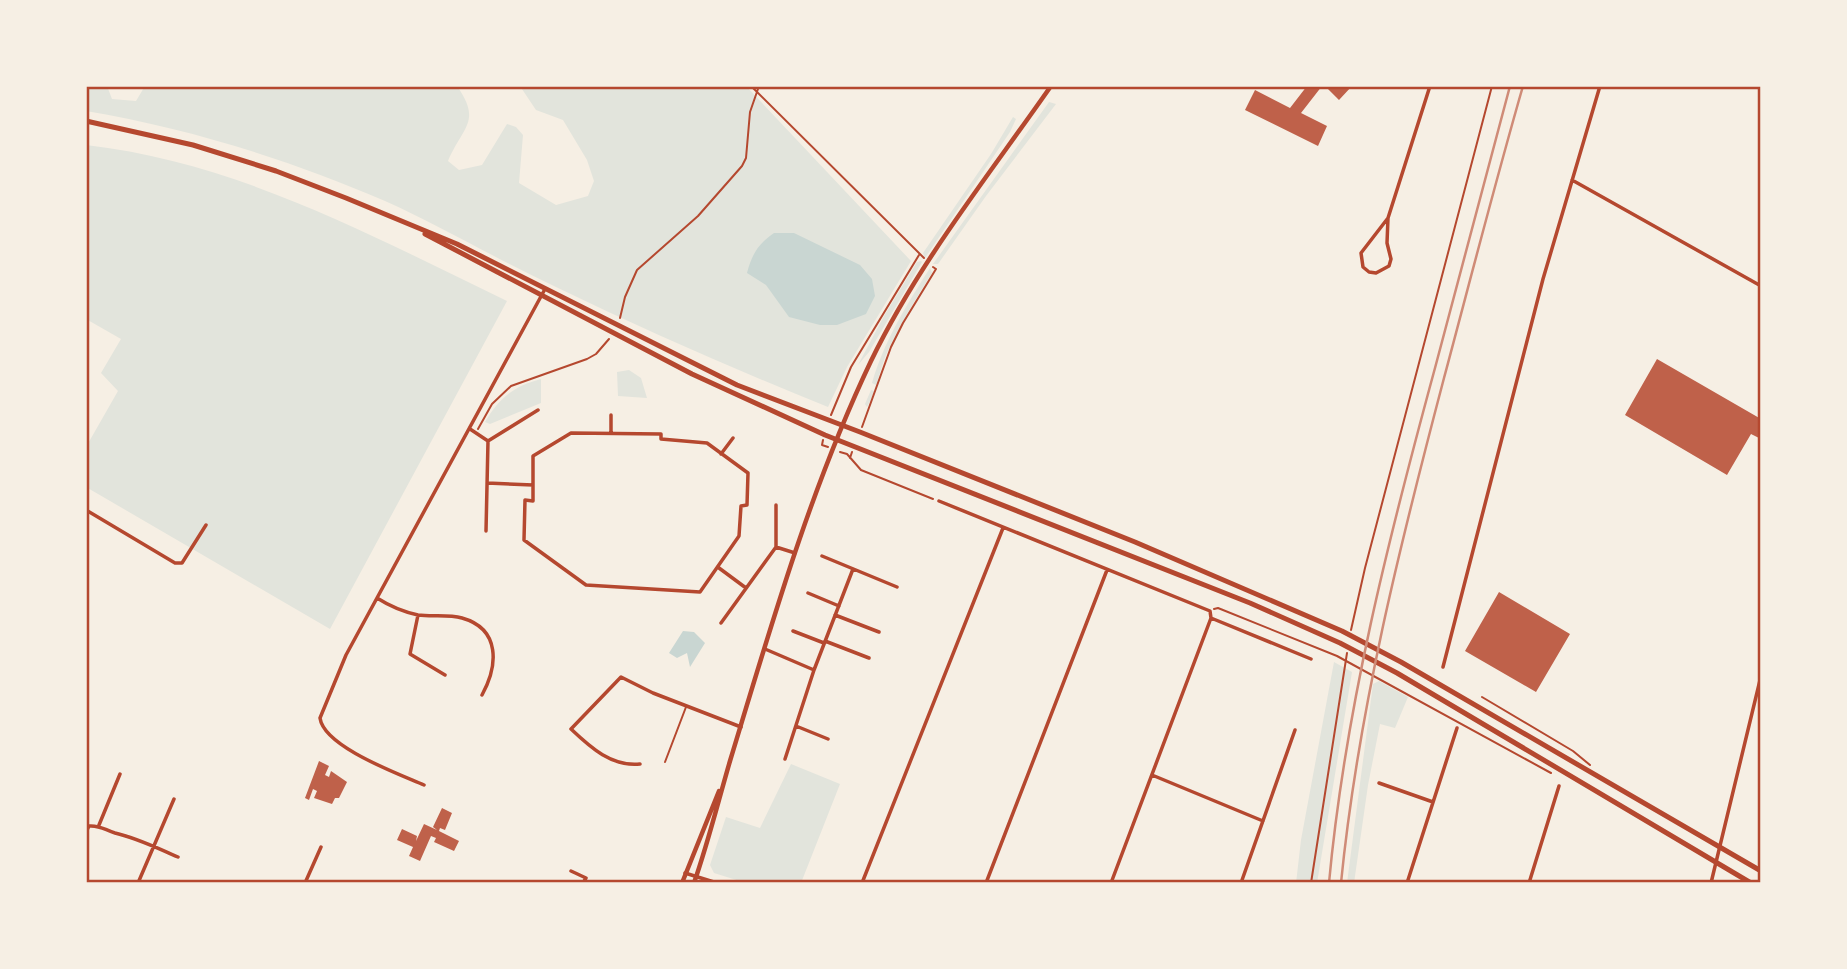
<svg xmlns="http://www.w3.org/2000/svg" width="1847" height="969" viewBox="0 0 1847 969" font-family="Poppins,sans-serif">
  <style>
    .green { fill: #e2e4dc }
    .water { fill: #c9d6d2 }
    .building { fill: #bf614a }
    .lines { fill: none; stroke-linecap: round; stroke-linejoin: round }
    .path { stroke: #b5482f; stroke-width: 2 }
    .service { stroke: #b5482f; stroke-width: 2 }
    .minor { stroke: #b5482f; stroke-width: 3.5 }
    .tertiary { stroke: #b5482f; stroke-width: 4.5 }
    .primary { stroke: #b5482f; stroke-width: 5 }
    .rail { stroke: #cf8b77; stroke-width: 2.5 }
    .neatline { fill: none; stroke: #b5482f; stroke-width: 2.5 }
  </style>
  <rect width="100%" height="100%" fill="#f6efe4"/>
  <path class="green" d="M 86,86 L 107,86 L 112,99 L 136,101 L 145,86 L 457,86 C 482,122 463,126 448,161 L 459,170 L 482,165 L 507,124 L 516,127 L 523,135 L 519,183 L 556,205 L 588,196 L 594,181 L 587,160 L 563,120 L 536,110 L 520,86 L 746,86 L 911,261 L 847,367 L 828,407 C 736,370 645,330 556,287 C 498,260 443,227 385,201 C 290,160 188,128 86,111 Z
    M 1049,102 L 1056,104 L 986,196 L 938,264 L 933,264 Z
    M 1013,117 L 1016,119 L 1010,132 L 925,258 L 923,253 L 991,154 Z
    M 86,145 C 237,162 372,236 507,301 L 330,629 L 86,487 L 86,447 L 118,391 L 101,373 L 121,339 L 86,319 Z
    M 921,261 L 922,262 L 869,352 L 858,365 L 884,316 L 917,262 Z
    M 930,268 L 932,273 C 915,300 899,326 886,355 C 879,372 876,392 867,407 L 865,404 L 871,390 L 874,391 L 876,385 L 872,383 C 884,341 907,304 930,268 Z
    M 629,370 L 641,378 L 647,398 L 618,396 L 617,372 Z
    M 541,379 L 541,403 L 490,424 L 485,422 C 499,398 514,386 541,379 Z
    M 1334,662 L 1352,672 L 1317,883 L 1296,883 L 1301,840 Z
    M 1379,681 L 1408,697 L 1395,728 L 1380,724 L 1368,785 L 1354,883 L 1347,883 L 1373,684 Z
    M 791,764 L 840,784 L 801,883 L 746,883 L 714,873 L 710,865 L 726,817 L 760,828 Z"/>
  <path class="water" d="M 774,233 L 794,233 L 860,265 L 872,279 L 875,296 L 866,314 L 837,325 L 820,325 L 789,317 L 766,285 L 747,273 C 752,254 758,244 774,233 Z
    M 683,631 L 694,632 L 705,643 L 690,667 L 687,653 L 677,658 L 669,653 Z"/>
  <path class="building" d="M 1307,86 L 1322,86 L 1301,113 L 1327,126 L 1318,146 L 1245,110 L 1255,90 L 1290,108 Z
    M 1325,86 L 1352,86 L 1339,100 Z
    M 1657,359 L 1761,419 L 1761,439 L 1751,434 L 1727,475 L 1625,415 Z
    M 1499,592 L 1570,634 L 1536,692 L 1465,651 Z
    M 319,761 L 329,766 L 325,775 L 329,777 L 331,771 L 347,782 L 339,798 L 335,798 L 332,804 L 314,798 L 317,791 L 313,789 L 309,800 L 305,798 Z
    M 442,808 L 452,813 L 445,830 L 440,828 L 439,831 L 459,841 L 454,851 L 434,842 L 436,838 L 431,836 L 420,861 L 409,856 L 413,847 L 397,840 L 402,829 L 417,836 L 416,841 L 424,824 L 437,830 L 433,827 Z"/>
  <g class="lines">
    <path class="path" d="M 751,86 L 924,258
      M 620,318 L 625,297 L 637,270 L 698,216 L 742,166 L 746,158 L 750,112 L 759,86
      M 831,415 L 851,367 L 919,255
      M 862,427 L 891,347 L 903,323 L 936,269 L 933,267
      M 478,429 L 492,404 L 511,386 L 587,359 L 596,354 L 609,339
      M 823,440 L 822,445 L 828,447
      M 840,452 L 847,454 L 861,470 L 933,499
      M 850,458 L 852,452
      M 1214,609 L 1218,608 L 1337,656 L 1551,773
      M 1351,630 L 1365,568 L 1492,86
      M 1482,697 L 1573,751 L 1590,765
      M 1311,883 L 1347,653"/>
    <path class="service" d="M 665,762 L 686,707"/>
    <path class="minor" d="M 1572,180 L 1761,286
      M 1388,218 L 1361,253 L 1363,267 L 1369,272 L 1376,273 L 1389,266 L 1391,259 L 1387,243 L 1388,218 L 1430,86
      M 470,429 L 488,441
      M 611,433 L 611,415
      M 721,454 L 733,438
      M 487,483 L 533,485 L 533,501 L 525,500 L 524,540 L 586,585 L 700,592 L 739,536 L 741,506 L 747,505 L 748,473 L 707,443 L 661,439 L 661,434 L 571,433 L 533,456 L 533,485
      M 939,501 L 1210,611 L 1211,618 L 1111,883
      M 86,510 L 175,563 L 182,563 L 206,525
      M 486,531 L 488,441 L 538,410
      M 776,547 L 795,553
      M 822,556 L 897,587
      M 719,568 L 746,588
      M 808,593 L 839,606
      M 377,598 C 388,605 404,612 418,615 C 432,617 448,614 462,618 C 501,629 498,666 482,695
      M 418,615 L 410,654 L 445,675
      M 835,615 L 879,632
      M 1211,618 L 1311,659
      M 721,623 L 776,547 L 776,505
      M 793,631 L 824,643
      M 825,641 L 869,658
      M 765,649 L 814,670
      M 1443,667 L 1543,279 L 1600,86
      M 796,726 L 828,739
      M 785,759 L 814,670 L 853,569
      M 640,764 C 612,767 591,748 571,729 L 621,677 L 653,693 L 741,727
      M 1152,775 L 1263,821
      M 1379,783 L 1433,802
      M 424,785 C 399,774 324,747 320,718 L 346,655 L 545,289
      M 99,825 L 120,774
      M 86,832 L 89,826 C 100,825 105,830 115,833 C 137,838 157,848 178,857
      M 571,871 L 586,878 L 583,883
      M 685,873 L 717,883
      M 138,883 L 174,799
      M 305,883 L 321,847
      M 862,883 L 1003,528
      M 986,883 L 1107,570
      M 1241,883 L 1295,730
      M 1407,883 L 1457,728
      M 1529,883 L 1559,786
      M 1711,883 L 1761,676"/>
    <path class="tertiary" d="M 682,883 L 719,791
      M 694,883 C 708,843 718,802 730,761 C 771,626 810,489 871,361 C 919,262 989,175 1051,86"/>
    <path class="primary" d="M 86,121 L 193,145 L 276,171 L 346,198 L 457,244 L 737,385 L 860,432 L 1135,542 L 1342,631 L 1401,662 L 1761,871
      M 425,234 L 692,374 L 825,435 L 1250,603 L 1340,643 L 1397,673 L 1751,883"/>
    <path class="rail" d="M 1329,883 C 1345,709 1389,537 1435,368 C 1460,274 1485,180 1510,86
      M 1341,883 C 1358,712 1400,545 1444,378 C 1470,281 1495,183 1523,86"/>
  </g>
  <rect width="1847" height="969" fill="none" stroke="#f6efe4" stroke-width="175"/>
  <rect x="88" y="88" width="1671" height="793" class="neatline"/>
</svg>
